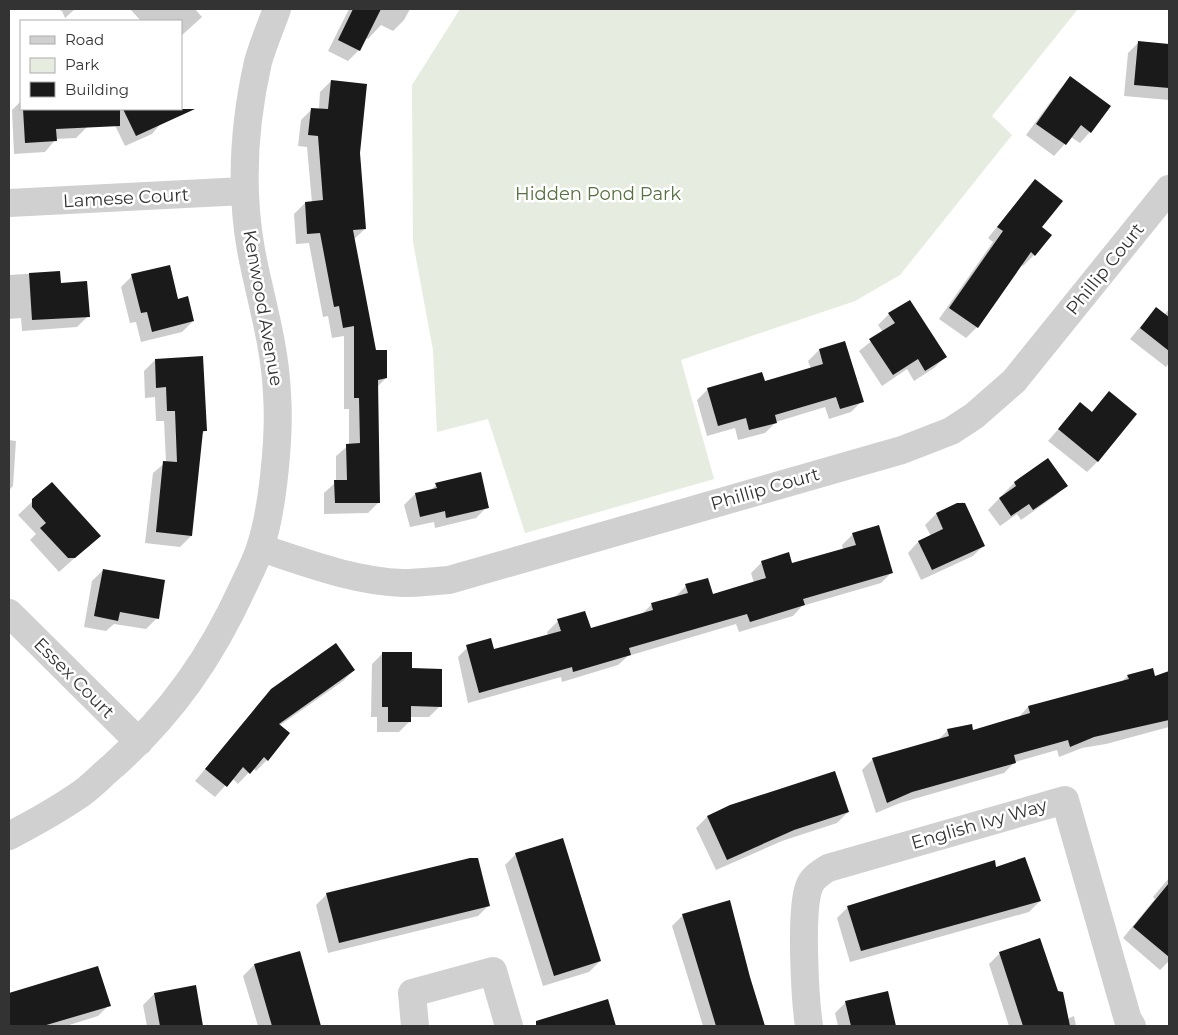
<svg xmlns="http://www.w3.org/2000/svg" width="1178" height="1035" viewBox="0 0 1178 1035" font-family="Montserrat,sans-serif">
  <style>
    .green { fill: #e6ecdf }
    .shadow { fill: #0003 }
    .building { fill: #1a1a1a }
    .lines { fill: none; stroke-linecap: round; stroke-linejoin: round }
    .minor { stroke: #d0d0d0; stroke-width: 28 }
    .labels { text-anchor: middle; stroke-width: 5; stroke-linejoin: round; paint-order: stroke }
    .park-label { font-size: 18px; fill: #56703f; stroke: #fff }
    .street-label { font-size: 18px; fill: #333; stroke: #fff }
  </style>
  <rect width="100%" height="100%" fill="#fff"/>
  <path class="green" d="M 460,9 L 1078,9 L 992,116 L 1012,135 L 900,275 L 855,301 L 681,360 L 714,479 L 525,533 L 488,419 L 437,432 L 433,350 L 413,242 L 412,85 Z"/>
  <path class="shadow" d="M 56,9 L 75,9 L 65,18 L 62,11 Z
    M 130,9 L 195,9 L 202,17 L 181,36 L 181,21 L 141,21 Z
    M 349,9 L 410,9 L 404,20 L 393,31 L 381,25 L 368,39 L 366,38 L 359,50 L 348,61 L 328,51 Z
    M 1139,42 L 1169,45 L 1169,100 L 1124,96 L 1128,53 Z
    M 1071,78 L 1090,132 L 1080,143 L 1071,137 L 1054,156 L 1026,135 L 1060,89 Z
    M 331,81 L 359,153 L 365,229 L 353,240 L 375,352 L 386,378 L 377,387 L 379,502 L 368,513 L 324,514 L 324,493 L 336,482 L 336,456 L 349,445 L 349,409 L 344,409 L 344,336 L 332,338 L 328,316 L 323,317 L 309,243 L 296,244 L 294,214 L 305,203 L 312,203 L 307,147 L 298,146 L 301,120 L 312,109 L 319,109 L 320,92 Z
    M 21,101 L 21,109 L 86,109 L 87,127 L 76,138 L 56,139 L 45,152 L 14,154 L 12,110 Z
    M 107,109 L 173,109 L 152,134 L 125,146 Z
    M 1035,180 L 1040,228 L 1034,255 L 1023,266 L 1021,264 L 977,327 L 966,338 L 939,319 L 993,242 L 988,238 Z
    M 59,272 L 59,284 L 88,316 L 77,327 L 22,331 L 21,318 L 9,319 L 9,275 Z
    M 132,276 L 177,300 L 193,321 L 182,332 L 141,342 L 136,322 L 130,323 L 121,287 Z
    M 1156,308 L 1164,315 L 1169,309 L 1169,363 L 1166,367 L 1130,339 Z
    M 889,314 L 945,357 L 934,368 L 914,381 L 907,369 L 882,386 L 859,351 L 883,332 L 878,325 Z
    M 845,344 L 862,401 L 851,412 L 829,419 L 825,407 L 776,422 L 765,433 L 738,440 L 735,428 L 707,436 L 697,400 L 708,389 L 764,383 L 811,369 L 808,361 L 819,350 Z
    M 155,360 L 205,431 L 201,435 L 191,536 L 180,547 L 145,543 L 153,473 L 166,462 L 164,421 L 156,421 L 155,397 L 145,398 L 144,371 Z
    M 1109,393 L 1098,461 L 1087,472 L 1048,441 L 1080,404 L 1091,413 Z
    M 9,440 L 16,441 L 13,486 L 9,490 Z
    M 1048,460 L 1066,485 L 1055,496 L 1021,520 L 1017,514 L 1000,526 L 988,510 L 1014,483 Z
    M 52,483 L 88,546 L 59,572 L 30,540 L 36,534 L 18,515 Z
    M 436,485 L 487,507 L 476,518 L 435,528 L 434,522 L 410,527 L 404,505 L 415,494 L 430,491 Z
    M 963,502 L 984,545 L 973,556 L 921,580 L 908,553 L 918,542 L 931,536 L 925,525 L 936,514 Z
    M 853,534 L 892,572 L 881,583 L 802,606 L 793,616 L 739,632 L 736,624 L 628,656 L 618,665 L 562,682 L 561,677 L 468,703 L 458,657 L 469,646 L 493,651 L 548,636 L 547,632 L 558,621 L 590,630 L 641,615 L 652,604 L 675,597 L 686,586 L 712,596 L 754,583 L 751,573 L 762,562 L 791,564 L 843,549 L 842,545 Z
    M 103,570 L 157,618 L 146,629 L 114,624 L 106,631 L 84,627 L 92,581 Z
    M 383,653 L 411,670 L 440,706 L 429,717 L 410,717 L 410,721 L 399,732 L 377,732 L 377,717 L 371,717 L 372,664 Z
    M 354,670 L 343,681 L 279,726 L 267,760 L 256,771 L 253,768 L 238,784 L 232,778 L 215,797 L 195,781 L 272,690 Z
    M 1169,673 L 1169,727 L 1106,744 L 1082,748 L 1059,757 L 1057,750 L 1015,762 L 1004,773 L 900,803 L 876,813 L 862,770 L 873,759 L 938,740 L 948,730 L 972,731 L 1018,718 L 1028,707 L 1121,682 L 1128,676 L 1154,677 Z
    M 732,806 L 848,812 L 837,823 L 782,841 L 716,870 L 696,828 L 707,817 Z
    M 516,854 L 600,961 L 589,972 L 543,986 L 505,865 Z
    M 1169,878 L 1169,961 L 1160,970 L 1123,938 L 1155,899 L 1153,897 Z
    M 327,894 L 489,905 L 478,916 L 328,953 L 316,905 Z
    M 1040,901 L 1029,912 L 850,962 L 837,918 L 848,907 Z
    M 683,915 L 756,1002 L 764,1026 L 703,1026 L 672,926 Z
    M 299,952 L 320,1026 L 258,1026 L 243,976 L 254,965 Z
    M 1000,953 L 1067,1019 L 1074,1016 L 1076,1026 L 1009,1026 L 989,964 Z
    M 97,967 L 109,1005 L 98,1016 L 66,1026 L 9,1026 L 9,994 Z
    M 195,986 L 202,1026 L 147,1026 L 143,1005 L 154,994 Z
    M 887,993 L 894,1026 L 838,1026 L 835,1013 L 846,1002 Z
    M 607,1001 L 615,1026 L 553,1026 L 552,1025 Z"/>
  <path class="building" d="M 353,9 L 381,9 L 360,51 L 338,40 Z
    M 1138,41 L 1169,44 L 1169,88 L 1134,85 Z
    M 1070,76 L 1111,106 L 1091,133 L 1081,125 L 1066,145 L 1036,124 Z
    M 331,80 L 367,84 L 360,153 L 366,229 L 353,230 L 376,350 L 387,350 L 387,378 L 378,380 L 380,503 L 335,503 L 334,480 L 347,480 L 346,444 L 360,443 L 359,398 L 354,398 L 354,326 L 343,328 L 339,306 L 334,307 L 320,233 L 307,234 L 305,202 L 323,200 L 318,136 L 308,135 L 311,108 L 328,109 Z
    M 23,109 L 120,109 L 120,126 L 56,129 L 57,141 L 25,143 Z
    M 123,109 L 195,109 L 136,136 Z
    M 1035,179 L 1063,201 L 1042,227 L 1052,235 L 1035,256 L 1031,252 L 978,328 L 949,308 L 1003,231 L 997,227 Z
    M 170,265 L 178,299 L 188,296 L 194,321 L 152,332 L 147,312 L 141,313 L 131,274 Z
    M 60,271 L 61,283 L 87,281 L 90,317 L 32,320 L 29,273 Z
    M 910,300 L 947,357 L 925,371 L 918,359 L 893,375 L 869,339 L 895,323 L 888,313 Z
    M 1156,307 L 1169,317 L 1169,351 L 1140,328 Z
    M 845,341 L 864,402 L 840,409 L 836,397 L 775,415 L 777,423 L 749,430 L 746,418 L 718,426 L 707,388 L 762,372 L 765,381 L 823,364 L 819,349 Z
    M 203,356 L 207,431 L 203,431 L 192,536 L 156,532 L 163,461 L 177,462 L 175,411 L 167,411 L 166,387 L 156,388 L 155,359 Z
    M 1109,391 L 1137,414 L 1098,462 L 1058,429 L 1080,402 L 1092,412 Z
    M 1048,458 L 1068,486 L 1033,510 L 1029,504 L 1011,516 L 999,498 L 1016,486 L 1014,482 Z
    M 481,472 L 489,508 L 446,518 L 445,511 L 420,517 L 415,493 L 437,488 L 435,483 Z
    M 52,482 L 101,536 L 75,558 L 68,558 L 40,528 L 46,523 L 32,507 L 32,499 Z
    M 957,503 L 965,503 L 985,546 L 932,570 L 918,541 L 943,529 L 936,513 Z
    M 879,525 L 893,573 L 803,599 L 805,605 L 750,622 L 747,614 L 629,648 L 631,655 L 573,672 L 572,667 L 479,693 L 466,645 L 491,638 L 494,649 L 561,631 L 557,619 L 585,611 L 591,628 L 653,610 L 651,603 L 688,593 L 685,584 L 708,578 L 713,594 L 766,578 L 761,561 L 789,552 L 792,563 L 856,545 L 852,533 Z
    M 103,569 L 165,580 L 159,619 L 120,612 L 118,621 L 94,616 Z
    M 336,643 L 355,670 L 279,724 L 290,733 L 268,761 L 264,757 L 250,774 L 243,767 L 227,787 L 205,769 L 271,689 Z
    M 382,652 L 412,652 L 412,668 L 442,669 L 442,707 L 411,706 L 411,722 L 388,722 L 388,707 L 382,707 Z
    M 1153,668 L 1155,676 L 1169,671 L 1169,720 L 1094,737 L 1070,747 L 1068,740 L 1014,755 L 1016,763 L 912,792 L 887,803 L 872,758 L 949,736 L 947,729 L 972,724 L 973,730 L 1030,713 L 1028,706 L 1129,679 L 1127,675 Z
    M 835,771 L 849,812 L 794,830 L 727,860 L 707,816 L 730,805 Z
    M 563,838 L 601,961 L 554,976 L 515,853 Z
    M 1025,857 L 1041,901 L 861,951 L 847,906 L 995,860 L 996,867 Z
    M 470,858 L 478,858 L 490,906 L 339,943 L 326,893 Z
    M 1169,883 L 1169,957 L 1133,927 Z
    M 730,900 L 750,977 L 765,1026 L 716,1026 L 682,914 Z
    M 1040,938 L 1058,991 L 1063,992 L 1070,1026 L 1023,1026 L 999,952 Z
    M 300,951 L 321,1026 L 272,1026 L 254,964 Z
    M 98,966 L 111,1006 L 43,1026 L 9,1026 L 9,993 Z
    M 196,985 L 203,1026 L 160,1026 L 154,993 Z
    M 888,991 L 896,1026 L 851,1026 L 845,1001 Z
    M 608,999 L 616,1026 L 536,1026 L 536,1021 Z"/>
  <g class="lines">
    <path class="minor" d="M 9,203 L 244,191
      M 261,548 C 307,563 353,581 403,583 C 418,583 434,581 449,580 L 902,450 L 951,431 L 974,416 L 1014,381 L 1169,189
      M 9,613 L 139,742
      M 9,836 C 34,823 59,809 82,793 C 93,785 103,774 114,765 C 172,713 211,657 243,587 C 249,574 256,561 260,548 C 273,510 280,434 277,394 C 275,344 260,298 251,250 C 240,188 244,124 258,62 C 263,44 271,26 277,9
      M 415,1026 L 412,993 L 493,971 L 509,1026
      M 809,1026 C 805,999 800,911 809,887 C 812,878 820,873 828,868 L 1065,800 L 1128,1020 L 1132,1026"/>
  </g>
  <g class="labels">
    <g class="park-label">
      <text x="598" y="200">Hidden Pond Park</text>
    </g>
    <g class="street-label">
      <text transform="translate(126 198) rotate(-3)" y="6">Lamese Court</text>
      <text transform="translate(1105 269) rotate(-51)" y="6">Phillip Court</text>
      <text transform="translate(263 308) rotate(80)" y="6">Kenwood Avenue</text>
      <text transform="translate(765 489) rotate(-16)" y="6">Phillip Court</text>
      <text transform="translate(74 678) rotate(45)" y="6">Essex Court</text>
      <text transform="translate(979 824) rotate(-16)" y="6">English Ivy Way</text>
    </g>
  </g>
  <rect width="1178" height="1035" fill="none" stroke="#333333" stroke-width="20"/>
  <rect x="20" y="20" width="162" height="90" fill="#ffffff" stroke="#adadad"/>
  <rect x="30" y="36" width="25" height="8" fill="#d0d0d0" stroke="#adadad"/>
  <text x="65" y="45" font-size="15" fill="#333333">Road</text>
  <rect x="30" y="58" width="25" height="15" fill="#e6ecdf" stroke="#adadad"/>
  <text x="65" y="70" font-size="15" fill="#333333">Park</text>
  <rect x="30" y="82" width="25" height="15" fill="#1a1a1a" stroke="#adadad"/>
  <text x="65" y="95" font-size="15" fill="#333333">Building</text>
</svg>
